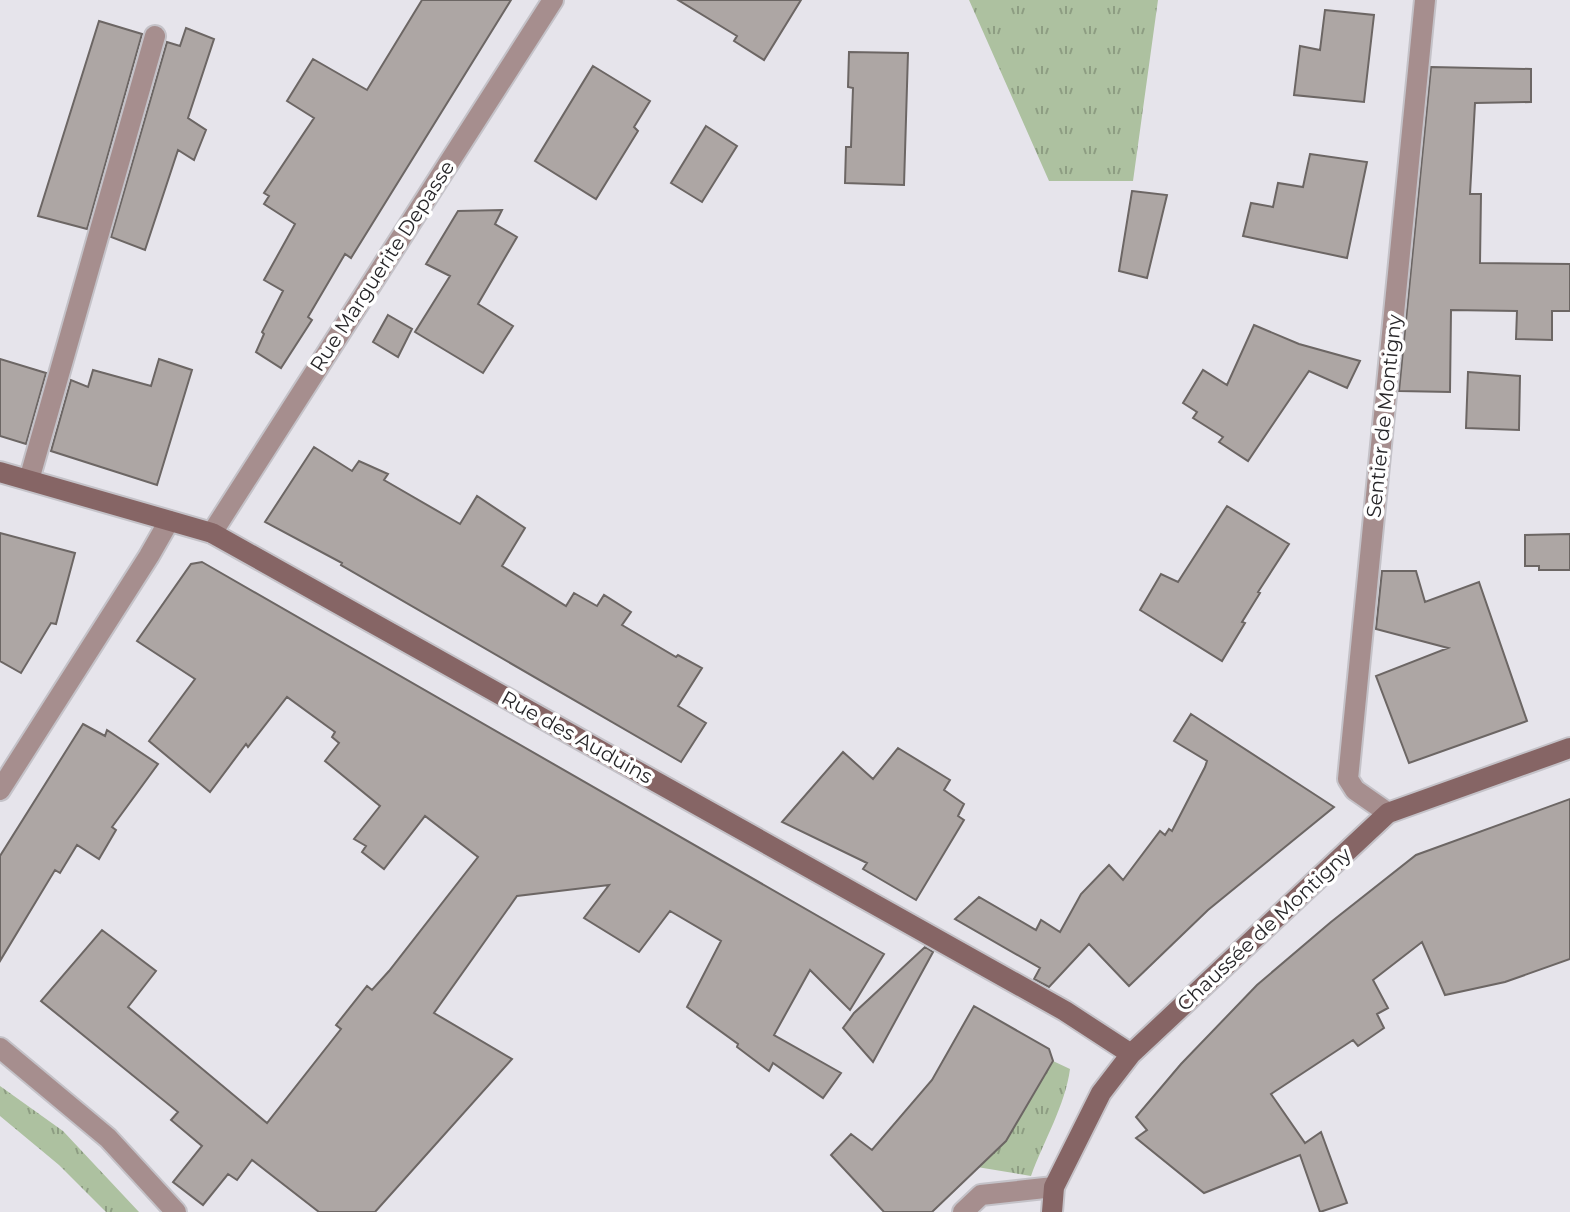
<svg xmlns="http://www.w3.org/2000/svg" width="1570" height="1212" viewBox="0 0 1570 1212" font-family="Montserrat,sans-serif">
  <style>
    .grass { fill: url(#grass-tufts) }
    .building { fill: #ada6a4; stroke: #6c6664; stroke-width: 2 }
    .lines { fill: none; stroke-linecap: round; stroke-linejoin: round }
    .lane-casing { stroke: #c4c2c8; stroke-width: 24 }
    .street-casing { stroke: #c4c2c8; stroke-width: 24 }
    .secondary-casing { stroke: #c4c2c8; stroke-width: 24 }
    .lane { stroke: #a68e8e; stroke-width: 20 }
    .street { stroke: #a68e8e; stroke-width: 20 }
    .secondary { stroke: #866565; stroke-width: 20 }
    .labels { text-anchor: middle; stroke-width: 7; stroke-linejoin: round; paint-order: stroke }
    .street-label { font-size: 20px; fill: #272629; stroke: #fff }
  </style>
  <defs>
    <pattern id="grass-tufts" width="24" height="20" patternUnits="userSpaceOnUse" patternTransform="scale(2)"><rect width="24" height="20" fill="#adc1a0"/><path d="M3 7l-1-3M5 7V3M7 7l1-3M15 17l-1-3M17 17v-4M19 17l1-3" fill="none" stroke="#8d9d82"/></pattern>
  </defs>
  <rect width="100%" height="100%" fill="#e6e4eb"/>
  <path class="grass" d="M 969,0 L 1158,0 L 1133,181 L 1049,181 Z
    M 1053,1061 L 1070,1069 C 1065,1106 1044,1140 1031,1176 L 977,1167 Z
    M 0,1086 L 63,1131 L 139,1212 L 106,1212 L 59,1165 L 0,1116 Z"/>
  <path class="building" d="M 422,0 L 511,0 L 351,258 L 345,254 L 308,317 L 312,320 L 281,368 L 256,352 L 264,334 L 262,332 L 283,291 L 264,280 L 295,224 L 264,204 L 269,196 L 264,193 L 314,118 L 287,101 L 313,59 L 367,90 Z
    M 678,0 L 801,0 L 764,60 L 734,41 L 737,36 Z
    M 1325,10 L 1374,15 L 1364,102 L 1294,95 L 1300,46 L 1320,50 Z
    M 99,21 L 142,34 L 87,229 L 38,216 Z
    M 186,28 L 214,39 L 188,118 L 206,130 L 194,160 L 178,150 L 145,250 L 111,237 L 167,42 L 180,46 Z
    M 849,52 L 908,53 L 904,185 L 845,183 L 846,147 L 851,147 L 852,117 L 853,88 L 848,87 Z
    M 593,66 L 650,101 L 634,127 L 638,131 L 596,199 L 535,161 Z
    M 1431,67 L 1531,69 L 1531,102 L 1475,103 L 1470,194 L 1481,194 L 1480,263 L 1570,264 L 1570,311 L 1552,311 L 1552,340 L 1516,339 L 1517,311 L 1451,310 L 1450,392 L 1399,391 Z
    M 706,126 L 737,146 L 702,202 L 671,183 Z
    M 1310,154 L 1367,162 L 1347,258 L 1243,236 L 1251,203 L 1273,207 L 1278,183 L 1303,187 Z
    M 1132,191 L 1167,195 L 1147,278 L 1119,271 Z
    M 502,210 L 495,224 L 517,237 L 478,304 L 513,326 L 483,373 L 415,332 L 450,276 L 426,264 L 458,211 Z
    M 388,315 L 412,329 L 398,357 L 373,342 Z
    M 1254,325 L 1299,344 L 1360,361 L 1347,388 L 1309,371 L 1248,461 L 1219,442 L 1223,437 L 1193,418 L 1197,412 L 1183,403 L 1203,370 L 1227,385 Z
    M 0,359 L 46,373 L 26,444 L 0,436 Z
    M 159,359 L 192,370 L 157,485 L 51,451 L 71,380 L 88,387 L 93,370 L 151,386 Z
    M 1468,372 L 1520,376 L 1519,430 L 1466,428 Z
    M 314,447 L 352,471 L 359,461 L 388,474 L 384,480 L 460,524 L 477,496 L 525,528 L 502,566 L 566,606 L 574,593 L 597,606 L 604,595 L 631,612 L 622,625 L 676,657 L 678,655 L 702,668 L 678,706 L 706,723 L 681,762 L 341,565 L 342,563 L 265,522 Z
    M 1227,506 L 1289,544 L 1258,592 L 1260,593 L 1242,622 L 1245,623 L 1222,661 L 1140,610 L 1161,574 L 1178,582 Z
    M 0,533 L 75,553 L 56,624 L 51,623 L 21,673 L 0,661 Z
    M 1570,534 L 1570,570 L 1539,570 L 1539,566 L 1525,566 L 1525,535 Z
    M 202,562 L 884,954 L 850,1010 L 810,970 L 774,1035 L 841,1073 L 823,1098 L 773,1063 L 769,1071 L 737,1047 L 738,1044 L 687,1007 L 721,941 L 670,911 L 639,952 L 584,918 L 609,885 L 517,896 L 434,1013 L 512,1059 L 375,1212 L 319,1212 L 252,1160 L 237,1180 L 228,1174 L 203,1205 L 173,1182 L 202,1146 L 171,1120 L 178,1112 L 41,1001 L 102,930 L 156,971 L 128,1007 L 267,1123 L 341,1029 L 336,1025 L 367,986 L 372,990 L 389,971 L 478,857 L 425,816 L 384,869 L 362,852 L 366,846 L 354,839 L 380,806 L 325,761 L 339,743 L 332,737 L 335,732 L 287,697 L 248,747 L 246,744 L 210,792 L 149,741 L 195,679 L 137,641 L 191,564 Z
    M 1382,571 L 1416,571 L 1425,602 L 1479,582 L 1527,721 L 1409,763 L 1376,676 L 1448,648 L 1376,629 Z
    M 1191,714 L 1334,807 L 1208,910 L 1129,986 L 1089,944 L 1049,987 L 1034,979 L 1040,968 L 955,919 L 979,897 L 1036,930 L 1041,920 L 1060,932 L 1081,894 L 1109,865 L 1123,880 L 1160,831 L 1165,835 L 1169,829 L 1172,831 L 1205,767 L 1207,761 L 1174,741 Z
    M 83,724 L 105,736 L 107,730 L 158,764 L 112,827 L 116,830 L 99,859 L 77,845 L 60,873 L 55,870 L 0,961 L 0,856 Z
    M 898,748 L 950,780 L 944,790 L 964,804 L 958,816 L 964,820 L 916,900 L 863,869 L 867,863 L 782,822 L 843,752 L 873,779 Z
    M 1570,799 L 1570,959 L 1505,982 L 1445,995 L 1422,942 L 1373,980 L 1388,1008 L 1377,1014 L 1384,1028 L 1358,1046 L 1353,1040 L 1271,1094 L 1305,1143 L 1321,1132 L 1347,1203 L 1320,1212 L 1300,1155 L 1204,1193 L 1136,1138 L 1147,1130 L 1136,1117 L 1181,1064 L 1257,985 L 1331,922 L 1416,855 Z
    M 925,947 L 933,952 L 873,1062 L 843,1028 L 854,1013 Z
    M 974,1006 L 1049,1049 L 1053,1061 L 1006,1141 L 932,1212 L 884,1212 L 831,1155 L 851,1134 L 872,1150 L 932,1080 Z"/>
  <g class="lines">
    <defs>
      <path id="lane" d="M 29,480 L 155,36
        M 1388,813 L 1355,790 L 1348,779 L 1425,0"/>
      <path id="street" d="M 212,533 L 553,0
        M 0,790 L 149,556 L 169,521
        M 0,1048 L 108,1138 L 176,1212
        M 963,1212 L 981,1195 L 1054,1187"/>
      <path id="secondary" d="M 0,472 L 212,533 L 1065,1011 L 1131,1054
        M 1052,1212 L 1054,1187 L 1101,1093 L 1131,1054 L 1388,813 L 1570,748"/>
    </defs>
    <use href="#lane" class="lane-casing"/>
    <use href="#street" class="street-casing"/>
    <use href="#secondary" class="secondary-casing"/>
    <use href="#lane" class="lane"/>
    <use href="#street" class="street"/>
    <use href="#secondary" class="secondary"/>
  </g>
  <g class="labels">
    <g class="street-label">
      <text transform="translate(382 266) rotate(-57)" y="7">Rue Marguerite Depasse</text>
      <text transform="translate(1384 416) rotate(-84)" y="7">Sentier de Montigny</text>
      <text transform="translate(577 737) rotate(29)" y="7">Rue des Auduins</text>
      <text transform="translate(1264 929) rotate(-43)" y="7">Chaussée de Montigny</text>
    </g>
  </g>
</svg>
